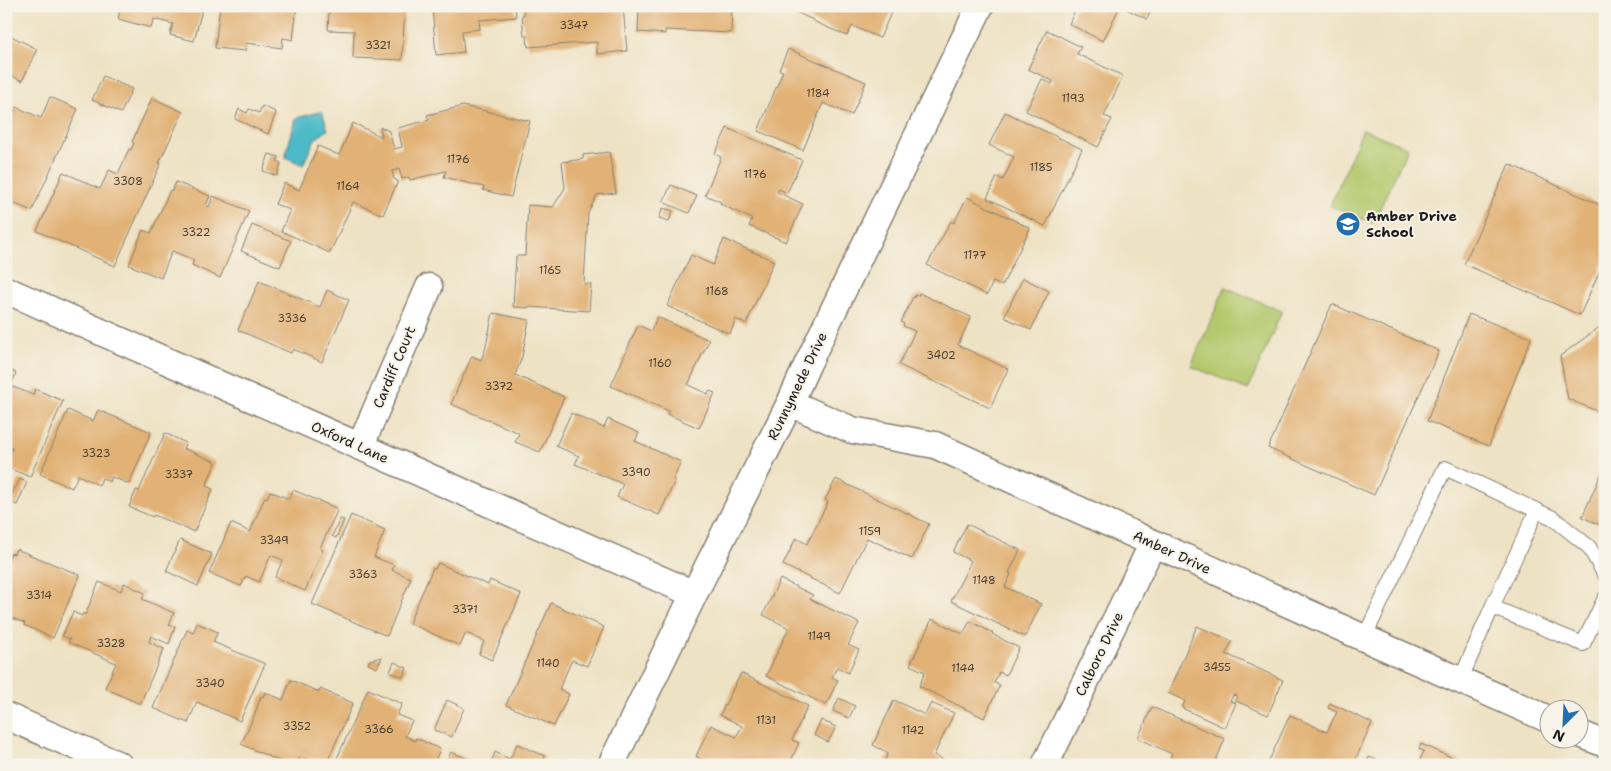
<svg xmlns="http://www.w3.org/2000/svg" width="1611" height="771" viewBox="0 0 1611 771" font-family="'Shantell Sans',sans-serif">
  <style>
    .green { fill: #b3c86c; stroke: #687244 }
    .water { fill: #4dbac7; stroke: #346b72 }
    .building { fill: #e1b175 }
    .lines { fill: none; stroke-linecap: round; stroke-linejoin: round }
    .lane-casing { stroke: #857f70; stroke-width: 16 }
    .street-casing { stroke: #857f70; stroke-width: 29 }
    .lane { stroke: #fff; stroke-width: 14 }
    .street { stroke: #fff; stroke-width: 26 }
    .labels { text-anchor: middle; stroke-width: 4; stroke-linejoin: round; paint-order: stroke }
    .number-label { font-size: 11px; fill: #4d4132 }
    .poi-label { font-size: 14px; font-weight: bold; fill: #1c1c1c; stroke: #f7f3e8; text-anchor: start }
    .street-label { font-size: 14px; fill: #1c1c1c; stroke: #f7f3e8 }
  </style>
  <rect width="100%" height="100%" fill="#f7f3e8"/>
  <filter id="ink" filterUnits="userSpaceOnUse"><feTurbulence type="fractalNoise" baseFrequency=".02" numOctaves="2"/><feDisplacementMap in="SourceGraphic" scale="10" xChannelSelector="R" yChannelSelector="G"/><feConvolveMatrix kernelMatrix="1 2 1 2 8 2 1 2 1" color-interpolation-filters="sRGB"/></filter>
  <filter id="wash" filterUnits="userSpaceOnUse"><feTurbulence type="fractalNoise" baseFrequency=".0096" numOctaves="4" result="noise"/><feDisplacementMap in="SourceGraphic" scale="20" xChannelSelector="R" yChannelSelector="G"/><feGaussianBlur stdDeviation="1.12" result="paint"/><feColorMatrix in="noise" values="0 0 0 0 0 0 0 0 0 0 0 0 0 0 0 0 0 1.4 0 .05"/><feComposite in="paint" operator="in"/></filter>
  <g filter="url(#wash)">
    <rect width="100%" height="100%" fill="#eee2c4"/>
    <path class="green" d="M 1363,129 L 1408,148 L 1373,223 L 1330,206 Z
      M 1225,287 L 1282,311 L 1248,390 L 1191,366 Z"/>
    <path class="water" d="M 322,111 L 328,130 L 315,139 L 303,165 L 285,157 L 296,118 Z"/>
    <g id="blocks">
      <path class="building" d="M 110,6 L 203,6 L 194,41 L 170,35 L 173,24 L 154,19 L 151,28 L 118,19 L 120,10 Z
        M 220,6 L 297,6 L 293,40 L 283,38 L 282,48 L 246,43 L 245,51 L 215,48 Z
        M 327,6 L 405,6 L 402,60 L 353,58 L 354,31 L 328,30 L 329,11 L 326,11 Z
        M 432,6 L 515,6 L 516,17 L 479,20 L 480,29 L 462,31 L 464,52 L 436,55 Z
        M 523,6 L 623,6 L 627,51 L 597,54 L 597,42 L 528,47 L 527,36 L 524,36 L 522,15 L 524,15 Z
        M 639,6 L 732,6 L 731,33 L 665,30 L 665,34 L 638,32 Z
        M 791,6 L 894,6 L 880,38 L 852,26 L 847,36 L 813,21 L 813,20 L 790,9 Z
        M 1077,6 L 1120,6 L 1103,41 L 1069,24 Z
        M 1120,6 L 1153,6 L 1147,19 Z
        M 1047,30 L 1081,47 L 1077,54 L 1123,76 L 1104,116 L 1112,119 L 1098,147 L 1026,111 L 1042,79 L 1052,84 L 1053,81 L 1028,69 Z
        M 9,35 L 37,49 L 22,81 L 6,73 L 6,40 Z
        M 788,49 L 866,82 L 852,115 L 823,103 L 803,150 L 758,131 L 783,71 L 779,70 Z
        M 103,76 L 132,89 L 121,113 L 92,100 Z
        M 50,97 L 78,109 L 32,211 L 6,200 L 10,187 L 6,186 L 6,121 L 9,123 L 16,107 L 41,118 Z
        M 152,98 L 183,112 L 159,163 L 161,163 L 115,266 L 37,231 L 63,172 L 100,189 L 109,170 L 118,174 L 129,149 L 131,150 L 134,143 L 132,142 Z
        M 262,106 L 276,112 L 268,134 L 235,119 L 239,109 L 247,113 L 249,109 L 259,113 Z
        M 463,106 L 530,121 L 511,197 L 483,190 L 484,187 L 444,177 L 446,171 L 410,180 L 409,177 L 402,179 L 399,169 L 392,171 L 394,179 L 398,181 L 383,215 L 353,202 L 330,253 L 281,231 L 290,210 L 275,204 L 284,183 L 299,190 L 318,146 L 339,155 L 353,123 L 382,137 L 380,127 L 389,131 L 394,149 L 402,147 L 398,128 L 429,120 L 427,115 Z
        M 1005,112 L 1082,149 L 1045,226 L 987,198 L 997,177 L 1003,180 L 1014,157 L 989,145 Z
        M 727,128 L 802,160 L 787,193 L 779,189 L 777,192 L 803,204 L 786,242 L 749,226 L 752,219 L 720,204 L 721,202 L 705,195 L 721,157 L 715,154 Z
        M 609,152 L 616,193 L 597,195 L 588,213 L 584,284 L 591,284 L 589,311 L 528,307 L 528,308 L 513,307 L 516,256 L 525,256 L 528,205 L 553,207 L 565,188 L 562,162 L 583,159 L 583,155 Z
        M 269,154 L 279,157 L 277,161 L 281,163 L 277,176 L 263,171 Z
        M 1509,164 L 1605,207 L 1605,259 L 1580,315 L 1464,264 Z
        M 176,182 L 210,196 L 206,205 L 209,207 L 213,196 L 249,211 L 220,278 L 192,265 L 194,260 L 172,251 L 161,278 L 129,265 L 143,230 L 151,233 L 170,190 L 172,191 Z
        M 671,185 L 697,196 L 689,213 L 663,202 Z
        M 967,197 L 1030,228 L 1002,286 L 993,282 L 987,295 L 927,265 L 951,221 L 954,223 Z
        M 663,208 L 673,211 L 669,221 L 659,218 Z
        M 252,225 L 291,241 L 280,267 L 241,251 Z
        M 724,239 L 774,261 L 746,324 L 736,319 L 730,334 L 667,306 L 691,255 L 713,265 Z
        M 1023,278 L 1049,291 L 1031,330 L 1004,317 Z
        M 259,281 L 320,307 L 327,290 L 349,300 L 322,362 L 293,349 L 291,353 L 238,330 Z
        M 919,293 L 971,317 L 958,345 L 1008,369 L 990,408 L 899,365 L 915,331 L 903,326 L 904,324 L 901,322 L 913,297 L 914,298 L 915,295 L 918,296 Z
        M 1332,304 L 1439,351 L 1374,495 L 1268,448 Z
        M 493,313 L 529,320 L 522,357 L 515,375 L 564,397 L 540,452 L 515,442 L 519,433 L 451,404 L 472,356 L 481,360 L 485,350 Z
        M 1469,314 L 1531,338 L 1489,446 L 1427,421 Z
        M 657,317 L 709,340 L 688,385 L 708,394 L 709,391 L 715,393 L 699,428 L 667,414 L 669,411 L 611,386 L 638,325 L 651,331 Z
        M 1605,323 L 1605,413 L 1604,414 L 1568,399 L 1560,356 Z
        M 6,369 L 16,373 L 11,386 L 33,395 L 35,389 L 63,401 L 30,477 L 6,467 L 6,462 L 12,448 L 6,446 Z
        M 68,410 L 93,421 L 98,410 L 151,432 L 129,484 L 112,477 L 110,482 L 102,478 L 99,485 L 78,475 L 72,488 L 40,474 Z
        M 571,413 L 604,428 L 608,419 L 639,433 L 635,441 L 681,462 L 673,480 L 675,481 L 659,515 L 617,497 L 623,484 L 575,464 L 579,456 L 556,446 Z
        M 165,433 L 186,443 L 183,448 L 216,462 L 206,486 L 213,489 L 194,532 L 154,515 L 153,517 L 129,507 L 136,490 L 139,491 Z
        M 1605,465 L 1605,527 L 1582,517 Z
        M 20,479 L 27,482 L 17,505 L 8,501 Z
        M 836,479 L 929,524 L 912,559 L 867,538 L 840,593 L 783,565 L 796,538 L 807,544 L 828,502 L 825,500 Z
        M 293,490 L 338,509 L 320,548 L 323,550 L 305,591 L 275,577 L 283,560 L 271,555 L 259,582 L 246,576 L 241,586 L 209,573 L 231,523 L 250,532 L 265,497 L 267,498 L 270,491 L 289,499 Z
        M 351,515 L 385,530 L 374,557 L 394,565 L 392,570 L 411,578 L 387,636 L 312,604 Z
        M 340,519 L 344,520 L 336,538 L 332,536 Z
        M 967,524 L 1020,550 L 1009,573 L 1011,574 L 1005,587 L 1041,604 L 1025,637 L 951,601 L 971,561 L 953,552 Z
        M 180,540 L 212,554 L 198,586 L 166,571 Z
        M 16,549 L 80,575 L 53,638 L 24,625 L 25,623 L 6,616 L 6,565 L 11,553 L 14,554 Z
        M 438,563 L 488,585 L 490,580 L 521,594 L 492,660 L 479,654 L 484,641 L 466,633 L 460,646 L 409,623 L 433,568 L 435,569 Z
        M 780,579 L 813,595 L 810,599 L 859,623 L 848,645 L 859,650 L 848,673 L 837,667 L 832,677 L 838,680 L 826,705 L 766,676 L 789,628 L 763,615 Z
        M 99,582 L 121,591 L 124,583 L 145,593 L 142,599 L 174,613 L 169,625 L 175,627 L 169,644 L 151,636 L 149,642 L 164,649 L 140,704 L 105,688 L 116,663 L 68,642 L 70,639 L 62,636 L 73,612 L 82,616 L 83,613 L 85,615 Z
        M 551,603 L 604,627 L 587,666 L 572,660 L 559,689 L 569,694 L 554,726 L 506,705 Z
        M 932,619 L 963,634 L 970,621 L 993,633 L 992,634 L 1019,648 L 1006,675 L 999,672 L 994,683 L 1000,685 L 984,718 L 919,686 L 925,672 L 910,665 Z
        M 197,623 L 218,632 L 213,642 L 265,664 L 240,721 L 197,702 L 188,723 L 153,708 L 187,630 L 193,633 Z
        M 1197,626 L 1232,641 L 1226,654 L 1283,680 L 1268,715 L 1236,701 L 1237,696 L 1233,695 L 1230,701 L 1236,703 L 1225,728 L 1182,708 L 1185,701 L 1168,693 Z
        M 382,657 L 377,668 L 368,664 L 370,660 Z
        M 394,662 L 407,668 L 403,677 L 390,672 Z
        M 741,673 L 808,706 L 792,740 L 799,743 L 789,765 L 700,765 L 702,760 L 696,756 L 711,725 L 736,737 L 742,726 L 720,715 Z
        M 291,680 L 319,692 L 320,689 L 353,703 L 326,765 L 319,765 L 300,757 L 297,765 L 288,765 L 241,744 L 255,714 L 261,696 L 263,697 L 265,692 L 283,700 Z
        M 368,689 L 402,704 L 397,715 L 412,721 L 405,736 L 415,741 L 416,738 L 440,749 L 433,765 L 334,765 Z
        M 839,698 L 855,706 L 849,718 L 833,711 Z
        M 447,700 L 464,708 L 452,737 L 434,730 Z
        M 894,700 L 925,715 L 931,703 L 954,713 L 934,755 L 953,765 L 883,765 L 888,753 L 873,745 Z
        M 1330,703 L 1372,723 L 1353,765 L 1267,765 L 1290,715 L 1327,732 L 1337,712 L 1328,708 Z
        M 1152,707 L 1225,739 L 1214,765 L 1167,765 L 1172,754 L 1138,738 Z
        M 821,720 L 836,727 L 828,742 L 814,735 Z
        M 517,744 L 545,756 L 542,765 L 490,765 L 495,752 L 510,759 Z
        M 1421,744 L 1460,761 L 1458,765 L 1418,765 L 1424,751 L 1419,749 Z
        M 451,752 L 473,761 L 472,765 L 445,765 Z
        M 1369,757 L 1388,765 L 1365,765 Z"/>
    </g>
  </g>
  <g filter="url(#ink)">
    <use href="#blocks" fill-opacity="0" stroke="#857f70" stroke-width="1"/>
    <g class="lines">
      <defs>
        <path id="lane" d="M 1492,607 L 1537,510
          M 1364,638 L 1445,468 L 1553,518 L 1589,547 L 1605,575
          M 1460,681 L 1492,607 L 1583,644 L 1605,598"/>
        <path id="street" d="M 6,290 L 694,594
          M 790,403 L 852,430 L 935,445 L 1364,638 L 1548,719
          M 360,447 L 429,287
          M 6,716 L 119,765
          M 1578,733 L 1605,744
          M 611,765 L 694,594 L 790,403 L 808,363 L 980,6
          M 1045,765 L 1153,543"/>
      </defs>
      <use href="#lane" class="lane-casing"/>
      <use href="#street" class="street-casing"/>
      <use href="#lane" class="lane"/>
      <use href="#street" class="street"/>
    </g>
  </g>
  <defs>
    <symbol id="school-disc" viewBox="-11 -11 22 22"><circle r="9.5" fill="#1f6fb2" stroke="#f7f3e8"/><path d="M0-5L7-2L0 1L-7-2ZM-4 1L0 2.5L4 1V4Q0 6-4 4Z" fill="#fff"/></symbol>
  </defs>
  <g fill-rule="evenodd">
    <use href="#school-disc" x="1334" y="210" width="28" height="28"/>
  </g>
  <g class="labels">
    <g class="number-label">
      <text x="574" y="29">3347</text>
      <text x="378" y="49">3321</text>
      <text x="818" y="97">1184</text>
      <text x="1073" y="102">1193</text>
      <text x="458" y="163">1176</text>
      <text x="1041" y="171">1185</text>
      <text x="755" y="178">1176</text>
      <text x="128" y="185">3308</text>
      <text x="348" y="190">1164</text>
      <text x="196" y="236">3322</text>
      <text x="975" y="259">1177</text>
      <text x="550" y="274">1165</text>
      <text x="717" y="295">1168</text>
      <text x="292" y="322">3336</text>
      <text x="941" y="359">3402</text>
      <text x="660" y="367">1160</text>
      <text x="499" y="390">3372</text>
      <text x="96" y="457">3323</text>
      <text x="636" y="476">3390</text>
      <text x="179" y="478">3337</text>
      <text x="870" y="535">1159</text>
      <text x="274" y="544">3349</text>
      <text x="363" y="578">3363</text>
      <text x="984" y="584">1148</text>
      <text x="39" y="599">3314</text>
      <text x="465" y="613">3371</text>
      <text x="819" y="640">1149</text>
      <text x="111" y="647">3328</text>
      <text x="548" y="667">1140</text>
      <text x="1217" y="671">3455</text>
      <text x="963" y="672">1144</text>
      <text x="210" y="687">3340</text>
      <text x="766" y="724">1131</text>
      <text x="297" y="730">3352</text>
      <text x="379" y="733">3366</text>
      <text x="913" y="734">1142</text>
    </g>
    <g class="poi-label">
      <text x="1366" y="221">Amber Drive<tspan x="1366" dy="16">School</tspan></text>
    </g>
    <g class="street-label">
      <text transform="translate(394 367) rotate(-67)" y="5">Cardiff Court</text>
      <text transform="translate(797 386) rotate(-64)" y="5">Runnymede Drive</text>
      <text transform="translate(350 442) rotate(24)" y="5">Oxford Lane</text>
      <text transform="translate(1172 552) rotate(25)" y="5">Amber Drive</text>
      <text transform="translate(1099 654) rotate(-64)" y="5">Calboro Drive</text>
    </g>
  </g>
  <rect width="1611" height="771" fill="none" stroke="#f7f3e8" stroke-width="25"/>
  <g transform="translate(1564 724) rotate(204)"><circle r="24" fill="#f7f3e8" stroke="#9f9d96"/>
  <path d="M0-4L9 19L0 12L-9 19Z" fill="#1f6fb2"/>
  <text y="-8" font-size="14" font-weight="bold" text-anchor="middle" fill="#1c1c1c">N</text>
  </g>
</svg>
